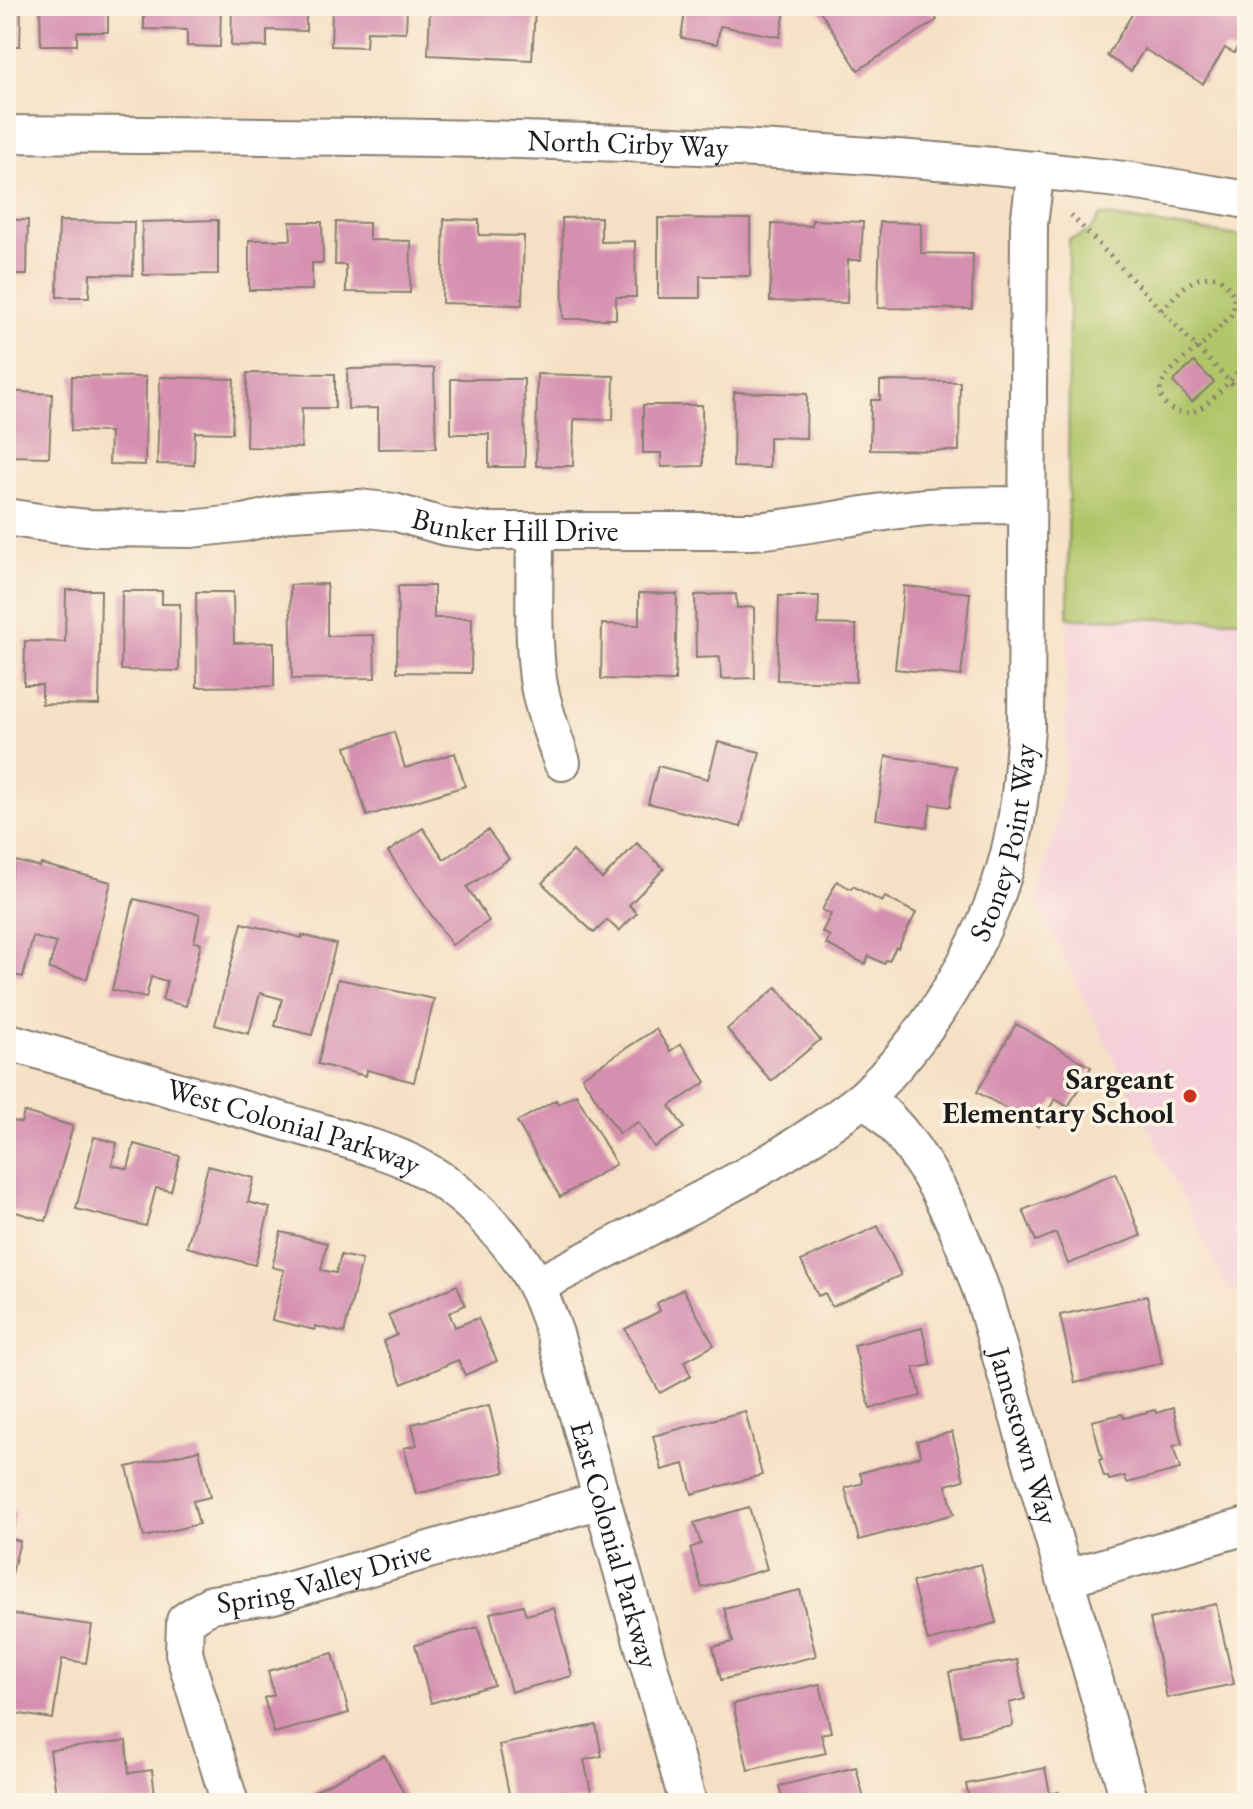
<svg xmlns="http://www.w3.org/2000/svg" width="1253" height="1809" viewBox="0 0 1253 1809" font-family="'EB Garamond',serif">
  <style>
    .built { fill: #f5cfd9 }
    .green { fill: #b1c569; stroke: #667042; stroke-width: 2 }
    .building { fill: #d590b0 }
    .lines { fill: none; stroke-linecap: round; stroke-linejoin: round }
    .minor-casing { stroke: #887e70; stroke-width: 40 }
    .path { stroke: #887e70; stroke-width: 5; stroke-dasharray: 2 6; stroke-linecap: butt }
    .minor { stroke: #fff; stroke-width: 36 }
    .poi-dot { fill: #c8321e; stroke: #fcf5e5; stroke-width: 3 }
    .labels { text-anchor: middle; stroke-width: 7; stroke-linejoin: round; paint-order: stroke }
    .street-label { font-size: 30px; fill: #1c1c1c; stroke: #fcf5e5 }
    .poi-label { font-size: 30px; font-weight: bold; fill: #1c1c1c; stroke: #fcf5e5; text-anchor: end }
  </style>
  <rect width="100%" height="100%" fill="#fcf5e5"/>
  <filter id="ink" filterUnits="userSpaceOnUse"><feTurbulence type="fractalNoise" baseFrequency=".0125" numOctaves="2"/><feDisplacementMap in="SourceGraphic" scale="16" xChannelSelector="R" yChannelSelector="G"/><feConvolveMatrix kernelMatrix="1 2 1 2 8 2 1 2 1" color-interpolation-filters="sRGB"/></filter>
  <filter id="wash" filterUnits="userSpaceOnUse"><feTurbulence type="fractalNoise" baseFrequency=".006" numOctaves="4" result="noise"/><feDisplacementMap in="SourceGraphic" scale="32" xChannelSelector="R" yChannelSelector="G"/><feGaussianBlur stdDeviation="1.8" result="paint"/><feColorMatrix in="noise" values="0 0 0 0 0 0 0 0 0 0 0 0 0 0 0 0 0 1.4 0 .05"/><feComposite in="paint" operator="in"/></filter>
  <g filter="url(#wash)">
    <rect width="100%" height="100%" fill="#f5e0c5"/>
    <path class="built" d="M 1068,618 L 1247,620 L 1247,1291 L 1229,1292 L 1036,901 L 1056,830 L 1061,801 L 1065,759 Z"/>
    <path class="green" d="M 1100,215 L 1247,237 L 1247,620 L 1068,618 L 1069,239 C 1085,236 1093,230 1100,215 Z"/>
    <g id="blocks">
      <path class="building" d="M 6,6 L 21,7 L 20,46 L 6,46 Z
        M 40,6 L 108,6 L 108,32 L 77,32 L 77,45 L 41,45 Z
        M 144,6 L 221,6 L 220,47 L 187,46 L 187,30 L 144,29 Z
        M 243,6 L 306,6 L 306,31 L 267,30 L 267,47 L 231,46 L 232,7 Z
        M 343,6 L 407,6 L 406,32 L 367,31 L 366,47 L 331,46 L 332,8 L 343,9 Z
        M 430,6 L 510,6 L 510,8 L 535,9 L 532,60 L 428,55 Z
        M 686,6 L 786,6 L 780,37 L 720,26 L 717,44 L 681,38 Z
        M 817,6 L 928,6 L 937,20 L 858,70 Z
        M 1137,6 L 1196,6 L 1201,9 L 1203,6 L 1242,6 L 1247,9 L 1247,32 L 1234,53 L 1225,48 L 1203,84 L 1144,49 L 1131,71 L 1107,56 Z
        M 601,217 L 601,242 L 635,241 L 636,297 L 616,297 L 616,319 L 563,319 L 562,218 Z
        M 658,218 L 750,219 L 750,276 L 700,276 L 700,298 L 658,298 Z
        M 444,219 L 479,220 L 479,235 L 524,236 L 522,305 L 442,303 Z
        M 6,220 L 28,220 L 27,275 L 6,275 Z
        M 218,220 L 218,274 L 143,275 L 142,222 Z
        M 812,220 L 863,222 L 861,260 L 848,260 L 847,303 L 770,301 L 772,224 L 812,226 Z
        M 59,221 L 134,222 L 133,275 L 90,274 L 89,297 L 57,297 Z
        M 290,222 L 322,222 L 323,263 L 312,263 L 312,290 L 249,290 L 249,240 L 291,240 Z
        M 336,222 L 369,223 L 369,240 L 411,241 L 410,293 L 346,292 L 346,265 L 335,265 Z
        M 880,222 L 921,223 L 921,253 L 973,254 L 972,309 L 878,308 Z
        M 1194,362 L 1214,382 L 1192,402 L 1173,382 Z
        M 434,368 L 436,448 L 378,449 L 378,408 L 348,409 L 347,369 Z
        M 247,373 L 335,374 L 335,408 L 302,408 L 301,448 L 246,447 Z
        M 537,374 L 614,376 L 613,420 L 574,419 L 573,466 L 536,466 Z
        M 72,376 L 146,377 L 145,465 L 109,464 L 110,432 L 71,431 Z
        M 160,377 L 234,379 L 232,433 L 195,432 L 194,465 L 157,464 Z
        M 451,379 L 524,379 L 525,467 L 489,467 L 489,434 L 451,434 Z
        M 880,381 L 960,382 L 959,451 L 870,450 L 871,400 L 880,400 Z
        M 6,391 L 52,394 L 49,457 L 10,456 L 10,439 L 6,438 Z
        M 734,392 L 807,394 L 806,438 L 769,437 L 769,468 L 733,467 Z
        M 643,405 L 702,405 L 703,466 L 661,467 L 661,453 L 643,453 Z
        M 327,584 L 327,636 L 374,635 L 375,678 L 292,679 L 290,585 Z
        M 398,586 L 434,586 L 434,618 L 472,618 L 471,673 L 397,672 Z
        M 904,586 L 970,593 L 961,676 L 895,669 Z
        M 66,590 L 101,590 L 99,705 L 42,704 L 42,685 L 24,685 L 25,641 L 65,642 Z
        M 122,591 L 162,591 L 162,604 L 180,604 L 179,671 L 121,670 Z
        M 196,592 L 233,592 L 234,643 L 274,642 L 274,686 L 197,687 Z
        M 639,593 L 677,594 L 675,681 L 601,679 L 602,624 L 639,625 Z
        M 736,594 L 737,608 L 754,607 L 755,678 L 721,679 L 720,657 L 696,658 L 695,595 Z
        M 779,596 L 819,596 L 818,624 L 856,625 L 856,682 L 777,680 Z
        M 6,618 L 11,618 L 12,686 L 6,686 Z
        M 394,732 L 405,768 L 455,753 L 465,786 L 367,816 L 346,747 Z
        M 718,742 L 760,752 L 741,827 L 648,803 L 658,766 L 708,779 Z
        M 886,756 L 956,766 L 950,807 L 931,804 L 927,827 L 876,819 Z
        M 423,828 L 444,859 L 488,830 L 509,859 L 467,887 L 489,921 L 452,945 L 388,852 Z
        M 637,843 L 664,869 L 629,905 L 637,913 L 619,931 L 607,920 L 594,933 L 542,883 L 573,851 L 602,879 Z
        M 15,861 L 40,867 L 41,864 L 111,882 L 87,979 L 49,969 L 56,943 L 33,937 L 23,977 L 6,973 L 6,896 Z
        M 837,881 L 851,889 L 853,886 L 882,902 L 885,897 L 916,913 L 898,948 L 896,947 L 889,961 L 886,960 L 884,964 L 869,956 L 865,964 L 826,944 L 830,936 L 822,932 L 831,914 L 822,910 Z
        M 134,899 L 200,914 L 194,942 L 201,943 L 186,1006 L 162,1000 L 167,981 L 151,977 L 146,998 L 112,990 Z
        M 242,923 L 302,938 L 302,935 L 336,944 L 312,1035 L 275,1026 L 282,999 L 260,993 L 249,1034 L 215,1025 Z
        M 338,979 L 434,999 L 414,1082 L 367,1070 L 366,1076 L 318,1064 Z
        M 777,987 L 820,1040 L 771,1081 L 727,1029 Z
        M 1016,1024 L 1091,1067 L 1068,1107 L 1055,1099 L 1039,1127 L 977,1092 Z
        M 656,1029 L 670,1051 L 681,1044 L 706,1082 L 670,1106 L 684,1128 L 654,1147 L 638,1122 L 619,1134 L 582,1077 Z
        M 576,1094 L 616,1164 L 560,1197 L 517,1122 L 556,1100 L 558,1104 Z
        M 24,1112 L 73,1126 L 46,1221 L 6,1209 L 6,1119 L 21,1123 Z
        M 94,1137 L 117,1143 L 112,1165 L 128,1169 L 134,1144 L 180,1156 L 171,1191 L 156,1188 L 146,1226 L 76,1209 Z
        M 208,1166 L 254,1178 L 248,1202 L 270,1208 L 255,1265 L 187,1247 Z
        M 1116,1173 L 1141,1236 L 1068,1264 L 1056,1233 L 1036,1241 L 1023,1210 Z
        M 878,1226 L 901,1275 L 832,1307 L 825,1293 L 818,1296 L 801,1261 Z
        M 281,1232 L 327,1243 L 321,1270 L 336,1273 L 341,1255 L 362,1260 L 344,1333 L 315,1326 L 315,1330 L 272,1320 L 284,1270 L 272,1267 Z
        M 457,1285 L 465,1305 L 449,1313 L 455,1327 L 478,1318 L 497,1361 L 465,1375 L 458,1360 L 402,1384 L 383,1341 L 397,1335 L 388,1315 Z
        M 683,1289 L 714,1345 L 684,1362 L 691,1376 L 660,1393 L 625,1329 L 660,1311 L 657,1303 Z
        M 1147,1296 L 1162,1363 L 1075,1383 L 1060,1315 Z
        M 922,1328 L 931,1365 L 914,1368 L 921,1396 L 870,1408 L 854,1345 Z
        M 489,1405 L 505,1472 L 416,1494 L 404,1448 L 417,1445 L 412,1424 Z
        M 1173,1408 L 1182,1444 L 1173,1446 L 1180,1469 L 1127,1483 L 1125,1476 L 1109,1480 L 1108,1477 L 1104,1477 L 1099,1460 L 1102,1459 L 1092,1421 L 1122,1414 L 1124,1418 L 1155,1410 L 1156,1413 Z
        M 745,1411 L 762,1475 L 692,1494 L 684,1464 L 662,1470 L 653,1436 Z
        M 952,1432 L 964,1480 L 946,1485 L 954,1514 L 859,1540 L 845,1488 L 863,1483 L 860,1473 L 921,1456 L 917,1441 Z
        M 199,1450 L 210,1497 L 193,1501 L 199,1524 L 144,1537 L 127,1467 Z
        M 749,1507 L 767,1569 L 702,1588 L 690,1548 L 701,1544 L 694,1523 Z
        M 6,1510 L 15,1512 L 9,1538 L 20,1541 L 7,1594 Z
        M 981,1564 L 996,1623 L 928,1641 L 912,1582 Z
        M 800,1590 L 816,1656 L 721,1680 L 713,1647 L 733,1642 L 724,1608 Z
        M 1216,1604 L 1234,1684 L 1167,1698 L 1150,1619 Z
        M 523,1605 L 526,1615 L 554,1608 L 572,1676 L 511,1692 L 490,1613 Z
        M 6,1613 L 92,1625 L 86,1663 L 62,1659 L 53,1719 L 6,1712 Z
        M 478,1627 L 494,1685 L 431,1703 L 415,1645 Z
        M 333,1653 L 349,1713 L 274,1733 L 264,1698 L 274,1695 L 268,1671 Z
        M 1017,1660 L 1025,1699 L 1009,1703 L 1013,1726 L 961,1736 L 949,1672 Z
        M 820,1684 L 831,1732 L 821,1734 L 826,1753 L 748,1770 L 733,1704 Z
        M 596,1725 L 602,1756 L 584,1760 L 592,1797 L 562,1803 L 511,1803 L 499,1745 Z
        M 126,1741 L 129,1773 L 152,1770 L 156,1803 L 57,1803 L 50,1750 Z
        M 384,1755 L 409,1803 L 318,1803 L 313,1792 Z
        M 856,1767 L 865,1803 L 783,1803 L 779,1786 Z
        M 1045,1768 L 1050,1794 L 1059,1792 L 1061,1803 L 970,1803 L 966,1784 Z"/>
    </g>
  </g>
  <g filter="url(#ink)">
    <use href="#blocks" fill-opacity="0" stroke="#887e70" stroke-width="2"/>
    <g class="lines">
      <defs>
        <g id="minor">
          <path id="s1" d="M 6,134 C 371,137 736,135 1099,177 C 1148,182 1198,192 1247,200"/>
          <path id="s2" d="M 6,517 L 58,525 L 88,528 L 191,529 L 244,523 L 291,512 L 359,508 L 394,512 L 446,527 L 479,531 L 753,531 C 808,527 862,513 917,508 C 953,504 991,506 1027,505"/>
          <path d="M 535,531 C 535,580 532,630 538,679 C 542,707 553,735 562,762"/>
          <path id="s3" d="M 6,1041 L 359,1143 C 374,1149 391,1153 405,1160 C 457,1183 512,1237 537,1288 C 544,1302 549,1318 555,1334 L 688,1803"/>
          <path id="s4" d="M 865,1097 C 877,1108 890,1120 900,1132 C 940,1182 963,1238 984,1298 L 1130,1803"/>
          <path id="s5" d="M 536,1286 C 593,1257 651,1226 708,1196 C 753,1173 796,1148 837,1118 C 846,1111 857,1104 866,1096 C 934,1031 995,928 1013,836 C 1021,800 1023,764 1026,728 L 1029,224 L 1036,170"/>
          <path d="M 1065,1578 L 1247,1526"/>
          <path id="s6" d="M 230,1803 L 184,1653 L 185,1621 L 211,1604 L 270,1596 L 601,1500"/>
        </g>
      </defs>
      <use href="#minor" class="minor-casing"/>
      <path class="path" d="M 1071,215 L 1247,400
        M 1161,310 C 1180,292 1189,275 1217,277 C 1231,286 1239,299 1231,315 L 1199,349
        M 1197,347 C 1187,357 1173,367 1165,378 C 1150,400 1175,420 1197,410 C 1211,404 1235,374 1247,362"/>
      <use href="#minor" class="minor"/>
    </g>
  </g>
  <circle class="poi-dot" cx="1190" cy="1096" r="8"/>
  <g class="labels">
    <g class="street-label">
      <text dy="10" stroke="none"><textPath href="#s1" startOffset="622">North Cirby Way</textPath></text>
      <text dy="10" stroke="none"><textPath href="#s2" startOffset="514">Bunker Hill Drive</textPath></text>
      <text dy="10" stroke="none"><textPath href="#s5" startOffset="676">Stoney Point Way</textPath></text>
      <text dy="10" stroke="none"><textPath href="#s3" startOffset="300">West Colonial Parkway</textPath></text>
      <text dy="10" stroke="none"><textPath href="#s4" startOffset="380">Jamestown Way</textPath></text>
      <text dy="10" stroke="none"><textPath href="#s3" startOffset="872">East Colonial Parkway</textPath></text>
      <text dy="10" stroke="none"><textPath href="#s6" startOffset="336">Spring Valley Drive</textPath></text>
    </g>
    <g class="poi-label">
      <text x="1174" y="1089">Sargeant<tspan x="1174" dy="34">Elementary School</tspan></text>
    </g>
  </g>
  <rect width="1253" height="1809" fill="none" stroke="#fcf5e5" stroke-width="32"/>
</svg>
